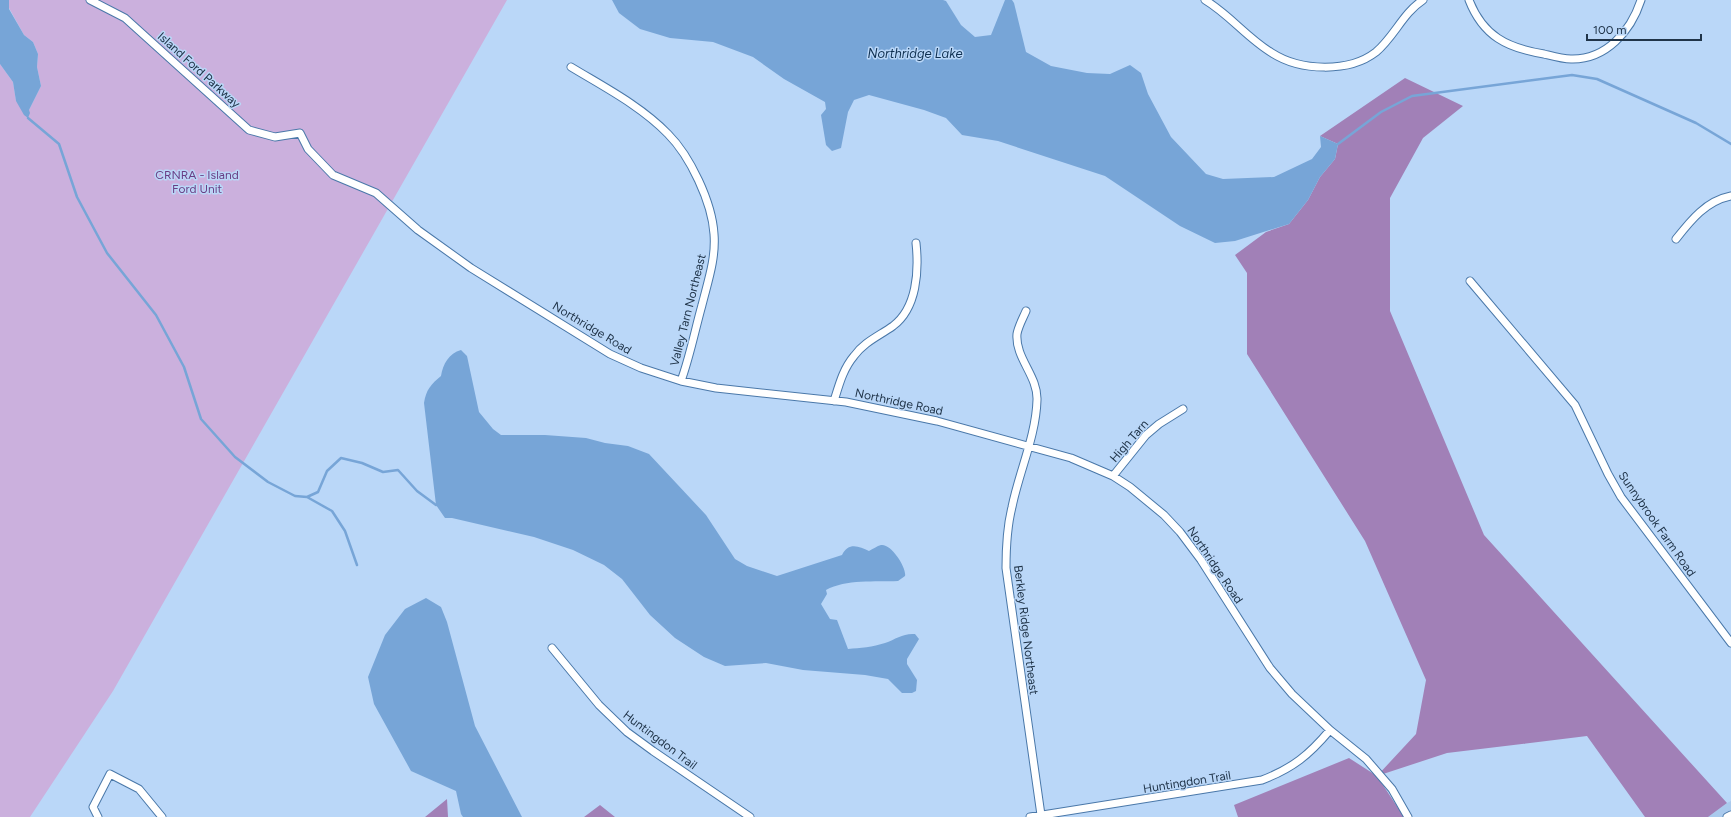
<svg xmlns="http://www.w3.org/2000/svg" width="1731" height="817" viewBox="0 0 1731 817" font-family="Figtree,sans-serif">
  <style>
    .built { fill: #aacaed }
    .green { fill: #cbb0dd }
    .forest { fill: #a180b7 }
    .water { fill: #77a5d7 }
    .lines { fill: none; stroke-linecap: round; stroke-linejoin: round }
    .stream { stroke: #77a5d7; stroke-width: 2.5 }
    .minor-casing { stroke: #4a78a9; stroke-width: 9 }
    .minor { stroke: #fff; stroke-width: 7 }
    .labels { text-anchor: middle; stroke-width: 3; stroke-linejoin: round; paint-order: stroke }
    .street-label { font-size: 12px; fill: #203449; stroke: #bad7f8 }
    .park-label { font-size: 12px; fill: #6a3e84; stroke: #bad7f8 }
    .water-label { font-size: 13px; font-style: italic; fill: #0f3051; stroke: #bad7f8 }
  </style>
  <rect width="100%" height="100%" fill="#bad7f8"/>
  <path class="built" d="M 1731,801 L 1731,817 L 1708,817 L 1727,803 Z"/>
  <path class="green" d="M 9,0 L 507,0 L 113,691 L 30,817 L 0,817 L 0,64 L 13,82 L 16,101 L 29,110 L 41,86 L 37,67 L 38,54 L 33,42 L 24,35 L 9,8 Z"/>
  <path class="forest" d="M 1405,78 L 1463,106 L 1423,138 L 1390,198 L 1390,311 L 1484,535 L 1727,803 L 1708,817 L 1645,817 L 1587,736 L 1447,753 L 1377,776 L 1404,817 L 1238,817 L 1234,805 L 1349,758 L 1377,776 L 1416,734 L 1426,680 L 1365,541 L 1247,354 L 1247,273 L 1235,255 L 1266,232 L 1289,224 L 1308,200 L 1320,177 L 1335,159 L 1338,144 L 1320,136 Z
    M 447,799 L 448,817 L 425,817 Z
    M 600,805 L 615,817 L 584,817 Z"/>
  <path class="water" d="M 0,0 L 9,0 L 9,9 L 24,35 L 33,42 L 38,54 L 37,67 L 41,86 L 29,110 L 30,113 L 28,118 L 24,115 L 16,101 L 13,82 L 0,64 Z
    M 612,0 L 943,0 L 946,1 L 961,25 L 975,37 L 991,35 L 1005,0 L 1012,0 L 1014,3 L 1026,52 L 1051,66 L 1087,73 L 1110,74 L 1130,65 L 1141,73 L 1148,94 L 1171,137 L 1206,174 L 1223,179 L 1274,177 L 1312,159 L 1321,147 L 1320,136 L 1338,144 L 1335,159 L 1320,177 L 1308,200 L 1289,224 L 1235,241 L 1215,243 L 1180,226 L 1105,176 L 998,141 L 962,135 L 946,118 L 924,110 L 869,95 L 854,100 L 848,112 L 841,148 L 832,151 L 826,145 L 821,115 L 826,109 L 825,102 L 784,79 L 753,57 L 713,42 L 670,38 L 640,29 L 619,13 Z
    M 461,350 L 467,356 L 479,412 L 493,429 L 501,435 L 545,435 L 586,438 L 605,443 L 628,446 L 649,454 L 706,515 L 735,559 L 747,566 L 777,576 L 842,555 C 848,542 859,546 869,551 C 873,549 877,546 881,545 C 891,543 907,568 905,576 L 898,581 C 875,582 846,579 826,590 L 827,594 L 821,604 L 830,619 L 837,620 L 848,649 C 860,648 873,647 885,643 C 896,639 903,633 915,634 L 919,639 L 907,659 L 907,664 L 917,680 L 916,691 L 912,693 L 902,693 L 888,679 L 865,675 L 803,670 L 766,663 L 725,666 L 704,657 L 675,638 L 650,615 L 622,579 L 604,565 L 573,550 L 534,537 L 452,518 L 445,518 L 436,505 L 424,403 C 426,390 431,384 441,376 C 443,364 449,353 461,350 Z
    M 426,598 L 441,607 L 447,622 L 475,726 L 522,817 L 463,817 L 461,814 L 456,791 L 411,771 L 374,704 L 368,677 L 385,635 L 405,609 Z"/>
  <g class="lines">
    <path class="stream" d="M 28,118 L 59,144 L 77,197 L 107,253 L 156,315 L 184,367 L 201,419 L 235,457 L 268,482 L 295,496 L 307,497 L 318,492 L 327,471 L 341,458 L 362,463 L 383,472 L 398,470 L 417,491 L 436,505
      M 1338,144 L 1381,112 L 1412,96 L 1572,75 L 1597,79 L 1696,123 L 1731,144
      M 307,497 L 332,511 L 345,531 L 357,565"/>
    <defs>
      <path id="minor" d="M 90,0 L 125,18 L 249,130 L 275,137 L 300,133 L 308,149 L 333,175 L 376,193 L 418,230 L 471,268 L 610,354 L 641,368 L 681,381 L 716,388 L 846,402 L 937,421 L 1071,458 L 1113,476 L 1130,487 L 1164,515 L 1180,532 L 1201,560 L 1270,668 L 1292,694 L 1330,730 L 1366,759 L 1392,789 L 1408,817
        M 1205,0 C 1230,15 1247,38 1272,53 C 1300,71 1349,73 1376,52 C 1394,37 1403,13 1423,0
        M 1469,0 C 1483,36 1507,48 1544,54 C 1552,56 1562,59 1571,59 C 1606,60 1631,31 1641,0
        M 571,67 C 604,87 641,106 668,134 C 690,156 712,202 714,234 C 716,258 708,281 702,305 C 695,330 690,356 681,381
        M 1676,239 C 1691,220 1706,201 1731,196
        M 1470,281 L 1575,405 L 1608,474 L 1621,497 L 1731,643
        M 1026,311 C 1023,318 1018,327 1017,334 C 1015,358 1038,376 1037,400 C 1036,436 1019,472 1012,507 C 1007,527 1006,547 1006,568 L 1041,815
        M 834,401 C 839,385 843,369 854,356 C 864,342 879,336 893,326 C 917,308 919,271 916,243
        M 1113,476 L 1146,435 L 1159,424 L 1183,409
        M 552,648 L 599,705 L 627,732 L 653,751 L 750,817
        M 98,817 L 93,807 L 110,774 L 139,789 L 162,817
        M 1030,817 L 1262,780 C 1293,768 1309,755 1330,730
        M 1727,817 L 1731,815"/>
    </defs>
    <use href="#minor" class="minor-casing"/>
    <use href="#minor" class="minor"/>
  </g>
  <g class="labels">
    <g class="street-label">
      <text transform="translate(199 70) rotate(42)" y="4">Island Ford Parkway</text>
      <text transform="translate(688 310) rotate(-76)" y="4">Valley Tarn Northeast</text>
      <text transform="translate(592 328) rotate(31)" y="4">Northridge Road</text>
      <text transform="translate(899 402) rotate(12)" y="4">Northridge Road</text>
      <text transform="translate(1129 441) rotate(-49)" y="4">High Tarn</text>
      <text transform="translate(1657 524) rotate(55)" y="4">Sunnybrook Farm Road</text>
      <text transform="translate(1215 565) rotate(56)" y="4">Northridge Road</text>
      <text transform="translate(1026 630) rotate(83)" y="4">Berkley Ridge Northeast</text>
      <text transform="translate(660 740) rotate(37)" y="4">Huntingdon Trail</text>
      <text transform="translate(1187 782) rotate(-9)" y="4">Huntingdon Trail</text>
    </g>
    <g class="park-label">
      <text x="197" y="179">CRNRA - Island<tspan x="197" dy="14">Ford Unit</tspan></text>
    </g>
    <g class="water-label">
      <text x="915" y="58">Northridge Lake</text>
    </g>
  </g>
  <path d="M1587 34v6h114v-6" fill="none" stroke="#203449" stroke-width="2"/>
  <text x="1593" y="34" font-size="12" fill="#203449" stroke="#bad7f8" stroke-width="3" paint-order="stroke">100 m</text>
</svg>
